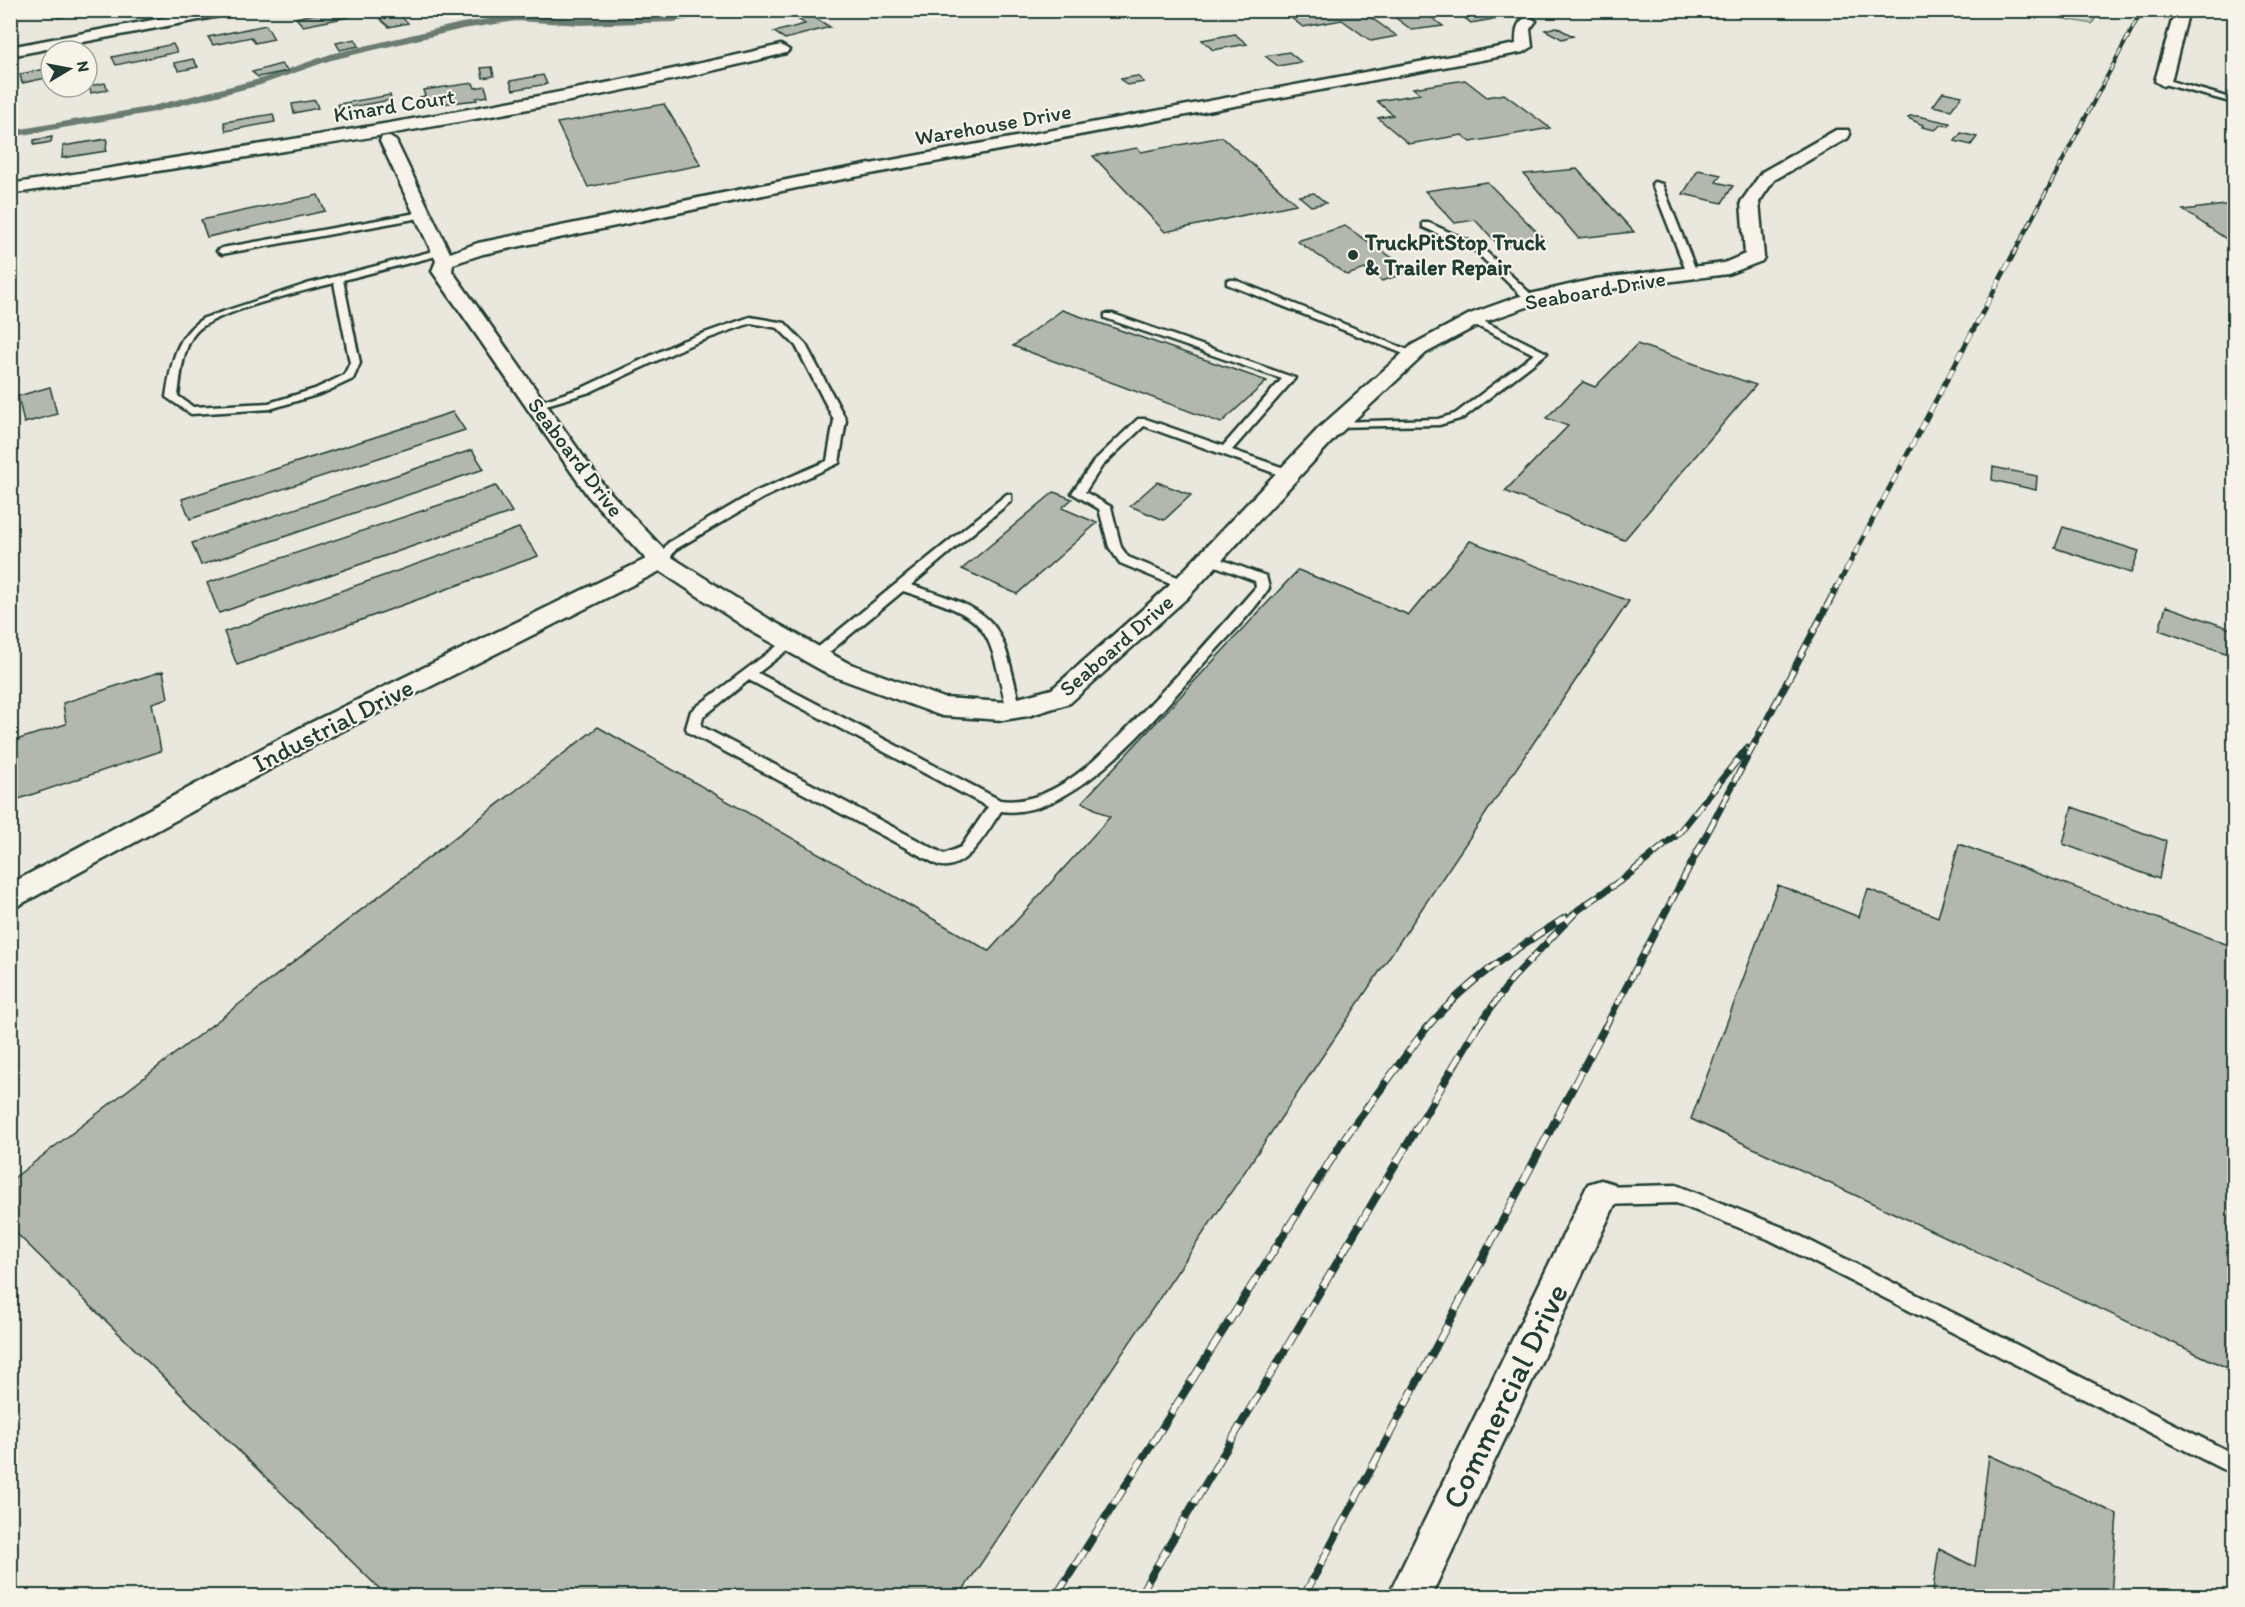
<svg xmlns="http://www.w3.org/2000/svg" width="2245" height="1607" viewBox="0 0 2245 1607" font-family="Itim,sans-serif">
  <style>
    .green { fill: #c8ccc1; stroke: #74847a; stroke-width: 1.5 }
    .lines { fill: none; stroke-linecap: round; stroke-linejoin: round }
    .stream { stroke: #6a7c72; stroke-width: 6 }
    .building { fill: #b2b8ae; stroke: #1f3d34; stroke-width: 1.5 }
    .lane-casing { stroke: #1f3d34; stroke-width: 5 }
    .street-casing { stroke: #1f3d34; stroke-width: 5 }
    .lane { fill: #f7f3e8; fill-rule: evenodd }
    .street { fill: #f7f3e8; fill-rule: evenodd }
    .rail-far3-casing { stroke: #1f3d34; stroke-width: 4 }
    .rail-far2-casing { stroke: #1f3d34; stroke-width: 5 }
    .rail-far1-casing { stroke: #1f3d34; stroke-width: 7 }
    .rail-casing { stroke: #1f3d34; stroke-width: 8 }
    .rail-far3 { stroke: #f7f3e8; stroke-width: 2; stroke-dasharray: 8; stroke-linecap: butt }
    .rail-far2 { stroke: #f7f3e8; stroke-width: 4; stroke-dasharray: 10; stroke-linecap: butt }
    .rail-far1 { stroke: #f7f3e8; stroke-width: 4.5; stroke-dasharray: 14; stroke-linecap: butt }
    .rail { stroke: #f7f3e8; stroke-width: 6; stroke-dasharray: 18; stroke-linecap: butt }
    .poi-dot { fill: #1f3d34; stroke: #f7f3e8; stroke-width: 2 }
    .labels { text-anchor: middle; stroke-width: 4.5; stroke-linejoin: round; paint-order: stroke }
    .far-street-label { font-size: 22px; fill: #1f3d34; stroke: #f7f3e8 }
    .far-poi-label { font-size: 22px; font-weight: bold; fill: #1f3d34; stroke: #f7f3e8; text-anchor: start }
    .street-label { font-size: 26px; fill: #1f3d34; stroke: #f7f3e8 }
    .near-street-label { font-size: 32px; fill: #1f3d34; stroke: #f7f3e8 }
  </style>
  <rect width="100%" height="100%" fill="#eae8dd"/>
  <filter id="ink" filterUnits="userSpaceOnUse"><feTurbulence type="fractalNoise" baseFrequency=".0167" numOctaves="2"/><feDisplacementMap in="SourceGraphic" scale="12" xChannelSelector="R" yChannelSelector="G"/><feConvolveMatrix kernelMatrix="1 2 1 2 8 2 1 2 1" color-interpolation-filters="sRGB"/></filter>
  <g filter="url(#ink)">
    <path class="green" d="M 2022,11 L 2100,10 L 2100,11 L 2092,24 Z"/>
    <g class="lines">
      <path class="stream" d="M 10,134 L 149,110 L 260,82 L 331,57 L 462,26 L 516,18 L 581,22 L 673,19 L 721,10"/>
    </g>
    <path class="building" d="M 55,10 L 98,10 L 58,18 Z
      M 332,10 L 343,10 L 349,17 L 303,26 L 296,18 Z
      M 1281,10 L 1360,10 L 1397,36 L 1371,41 L 1342,20 L 1303,27 Z
      M 1385,10 L 1430,10 L 1424,12 L 1443,26 L 1412,30 Z
      M 1454,10 L 1502,10 L 1510,16 L 1471,23 Z
      M 807,13 L 830,27 L 785,39 L 774,32 L 805,24 L 793,16 Z
      M 399,15 L 408,23 L 389,27 L 380,19 Z
      M 266,25 L 274,39 L 255,43 L 251,37 L 213,45 L 208,37 Z
      M 1556,27 L 1573,36 L 1562,39 L 1545,30 Z
      M 1235,34 L 1247,44 L 1213,50 L 1202,40 Z
      M 355,39 L 359,46 L 340,50 L 336,43 Z
      M 173,44 L 177,52 L 116,65 L 112,57 Z
      M 1289,52 L 1301,62 L 1278,66 L 1265,56 Z
      M 193,59 L 198,67 L 179,71 L 174,63 Z
      M 281,64 L 288,71 L 258,77 L 252,72 Z
      M 492,67 L 494,76 L 483,78 L 481,68 Z
      M 51,68 L 51,77 L 22,83 L 20,74 Z
      M 543,75 L 547,84 L 513,90 L 510,81 Z
      M 1137,76 L 1144,82 L 1127,85 L 1121,79 Z
      M 1465,80 L 1487,97 L 1504,94 L 1550,128 L 1471,142 L 1462,135 L 1409,144 L 1378,118 L 1393,115 L 1377,101 L 1420,94 L 1413,88 Z
      M 105,83 L 108,90 L 91,93 L 89,86 Z
      M 473,83 L 475,88 L 485,86 L 488,96 L 476,98 L 477,100 L 422,106 L 420,97 L 425,96 L 423,90 Z
      M 1943,92 L 1962,96 L 1951,110 L 1933,106 Z
      M 390,95 L 391,100 L 339,109 L 338,104 Z
      M 315,100 L 318,108 L 294,113 L 292,104 Z
      M 664,104 L 701,165 L 588,187 L 557,123 Z
      M 273,114 L 275,122 L 226,131 L 224,122 Z
      M 1910,116 L 1918,116 L 1950,123 L 1949,126 L 1941,125 L 1935,130 L 1922,127 L 1923,125 L 1908,118 Z
      M 1961,133 L 1977,137 L 1971,145 L 1955,141 Z
      M 52,137 L 51,142 L 34,145 L 34,140 Z
      M 1222,137 L 1296,204 L 1165,232 L 1093,156 L 1137,148 L 1141,152 Z
      M 107,139 L 106,151 L 62,158 L 63,146 Z
      M 1577,169 L 1634,232 L 1578,238 L 1524,174 Z
      M 1698,170 L 1721,175 L 1716,182 L 1733,186 L 1722,203 L 1683,194 Z
      M 1487,182 L 1545,240 L 1501,247 L 1475,220 L 1455,223 L 1425,191 Z
      M 1314,193 L 1326,203 L 1311,206 L 1299,196 Z
      M 318,195 L 325,211 L 207,237 L 201,220 Z
      M 2234,202 L 2234,244 L 2183,210 L 2233,204 L 2230,203 Z
      M 1345,226 L 1412,271 L 1382,281 L 1365,269 L 1347,275 L 1297,241 Z
      M 1062,310 L 1267,381 L 1221,423 L 1013,346 Z
      M 1637,344 L 1756,385 L 1624,540 L 1505,491 L 1568,426 L 1546,418 L 1583,382 L 1595,387 Z
      M 50,387 L 57,414 L 24,423 L 18,396 Z
      M 453,412 L 465,430 L 190,519 L 182,499 Z
      M 472,450 L 484,469 L 201,565 L 192,543 Z
      M 1993,467 L 2037,476 L 2036,490 L 1992,480 Z
      M 1157,482 L 1191,495 L 1164,520 L 1130,506 Z
      M 496,486 L 512,512 L 219,613 L 207,583 Z
      M 1054,492 L 1072,499 L 1062,508 L 1097,523 L 1017,594 L 962,569 Z
      M 2063,527 L 2139,551 L 2131,573 L 2055,548 Z
      M 519,528 L 538,556 L 237,665 L 224,632 Z
      M 1470,541 L 1629,601 L 959,1596 L 387,1596 L 10,1227 L 10,1181 L 598,727 L 989,951 L 1110,817 L 1082,802 L 1298,570 L 1409,615 Z
      M 2166,606 L 2234,630 L 2234,656 L 2159,630 Z
      M 163,671 L 168,698 L 152,703 L 161,751 L 10,802 L 10,742 L 66,724 L 63,703 Z
      M 2072,807 L 2166,841 L 2159,879 L 2063,844 Z
      M 1959,844 L 2234,947 L 2234,1371 L 1691,1119 L 1778,885 L 1859,917 L 1868,889 L 1938,917 Z
      M 1989,1455 L 2117,1514 L 2111,1596 L 1932,1596 L 1939,1549 L 1975,1567 Z"/>
    <g class="lines">
      <defs>
        <path id="lane" d="M 2163,79 L 2234,99 L 2234,103 L 2160,83 L 2160,79 Z
          M 1654,182 L 1662,184 L 1697,273 L 1696,275 L 1687,273 L 1652,184 Z
          M 422,212 L 427,215 L 425,217 L 222,254 L 217,251 L 222,248 Z
          M 1423,223 L 1429,223 L 1480,246 L 1536,299 L 1527,301 L 1474,250 L 1423,227 Z
          M 441,249 L 446,252 L 444,254 L 343,280 L 360,363 L 353,379 L 323,393 L 270,409 L 191,414 L 166,397 C 171,366 175,335 204,318 L 307,284 ZM 334,283 L 350,363 L 344,375 L 315,389 L 269,403 L 193,407 L 178,396 C 181,376 182,345 198,330 C 218,311 304,291 334,283 Z
          M 1227,280 L 1235,280 L 1418,354 L 1409,356 L 1227,284 Z
          M 1105,314 L 1113,314 L 1295,378 L 1232,450 L 1293,471 L 1293,477 L 1285,477 L 1144,426 L 1102,466 L 1085,492 L 1111,507 L 1121,547 L 1128,557 L 1190,582 L 1191,585 L 1190,588 L 1180,588 L 1120,563 L 1109,547 L 1099,509 L 1072,493 L 1094,461 L 1138,419 L 1146,419 L 1223,446 L 1282,379 L 1105,318 Z
          M 750,317 L 785,323 L 806,345 L 846,420 L 839,463 L 763,498 L 676,549 L 666,564 L 656,564 L 655,561 L 668,543 L 755,492 L 827,461 L 834,420 L 796,346 L 778,328 L 751,323 L 690,345 L 590,392 L 536,408 L 530,405 L 582,388 L 682,341 Z
          M 1469,318 L 1477,318 L 1547,353 L 1463,418 L 1439,425 L 1332,427 L 1330,425 L 1336,422 L 1438,419 L 1455,414 L 1534,354 L 1469,322 Z
          M 1007,494 L 1011,495 L 1011,501 L 911,585 C 1002,614 1000,618 1021,710 L 1019,713 L 1009,713 L 1007,710 C 987,622 991,619 903,591 L 821,659 L 811,659 L 809,656 L 811,653 Z
          M 1209,555 L 1266,576 L 1269,588 C 1251,615 1225,640 1203,664 C 1159,713 1075,821 1001,811 C 988,830 965,874 938,865 L 688,732 L 686,728 L 691,711 L 789,637 L 796,642 L 794,645 L 758,673 L 1000,800 C 1060,808 1115,740 1152,702 C 1188,665 1222,626 1256,587 L 1255,581 L 1205,562 L 1203,559 ZM 749,680 L 988,807 L 961,847 L 944,854 L 701,726 L 703,717 Z
          M 1676,1185 L 1782,1227 L 2234,1454 L 2234,1475 L 1768,1239 L 1676,1203 L 1601,1205 L 1594,1202 L 1592,1196 L 1594,1190 L 1601,1187 Z"/>
        <path id="street" d="M 205,10 L 237,10 L 230,14 L 10,56 L 10,47 Z
          M 2175,10 L 2189,10 L 2171,81 L 2163,86 L 2155,81 Z
          M 1529,17 L 1536,21 L 1530,29 L 1532,47 L 1524,52 L 806,186 L 483,254 L 453,264 L 452,271 L 604,486 L 670,556 L 769,619 L 848,663 L 944,698 L 1003,702 L 1052,689 L 1169,586 L 1320,427 L 1412,345 L 1470,314 L 1517,297 L 1595,279 L 1724,263 L 1745,254 L 1741,202 L 1762,172 L 1836,130 L 1848,130 L 1850,134 L 1848,138 L 1774,180 L 1759,202 L 1764,257 L 1762,261 L 1728,274 L 1595,291 L 1530,306 L 1484,322 L 1426,353 L 1336,437 L 1187,598 L 1070,703 L 1028,716 L 1003,720 L 942,716 L 830,675 L 751,631 L 660,571 L 320,742 L 10,910 L 10,884 L 300,728 L 646,559 L 588,496 L 432,271 L 436,261 L 380,141 L 382,137 L 388,136 L 396,141 L 450,253 L 478,243 L 806,176 L 1516,44 C 1516,32 1516,20 1529,17 Z
          M 781,45 L 789,50 L 786,53 C 531,117 270,153 10,194 L 10,184 C 269,143 527,105 781,45 Z
          M 1601,1180 L 1614,1184 L 1619,1196 L 1431,1596 L 1388,1596 L 1588,1184 Z"/>
      </defs>
      <use href="#lane" class="lane-casing"/>
      <use href="#street" class="street-casing"/>
      <use href="#lane" class="lane"/>
      <use href="#street" class="street"/>
      <defs>
        <path id="rail-far3" d="M 2013,255 L 2142,10"/>
        <path id="rail-far2" d="M 1836,589 L 2014,253"/>
        <path id="rail-far1" d="M 1426,1029 C 1465,982 1515,949 1566,917
          M 1476,1029 L 1512,979 L 1578,910 L 1627,876 L 1678,834 L 1747,748
          M 1604,1029 L 1837,587"/>
        <path id="rail" d="M 1056,1596 L 1346,1136 L 1427,1027
          M 1139,1596 L 1477,1027
          M 1304,1596 L 1605,1027"/>
      </defs>
      <use href="#rail-far3" class="rail-far3-casing"/>
      <use href="#rail-far2" class="rail-far2-casing"/>
      <use href="#rail-far1" class="rail-far1-casing"/>
      <use href="#rail" class="rail-casing"/>
      <use href="#rail-far3" class="rail-far3"/>
      <use href="#rail-far2" class="rail-far2"/>
      <use href="#rail-far1" class="rail-far1"/>
      <use href="#rail" class="rail"/>
    </g>
  </g>
  <circle class="poi-dot" cx="1353" cy="255" r="6"/>
  <g class="labels">
    <g class="far-street-label">
      <text transform="translate(394 105) rotate(-9)" y="8">Kinard Court</text>
      <text transform="translate(993 124) rotate(-10)" y="8">Warehouse Drive</text>
      <text transform="translate(1595 290) rotate(-10)" y="8">Seaboard Drive</text>
      <text transform="translate(576 457) rotate(53)" y="8">Seaboard Drive</text>
      <text transform="translate(1116 645) rotate(-41)" y="8">Seaboard Drive</text>
    </g>
    <g class="far-poi-label">
      <text x="1365" y="250">TruckPitStop Truck<tspan x="1365" dy="25">&amp; Trailer Repair</tspan></text>
    </g>
    <g class="street-label">
      <text transform="translate(333 725) rotate(-27)" y="9">Industrial Drive</text>
    </g>
    <g class="near-street-label">
      <text transform="translate(1505 1396) rotate(-64)" y="11">Commercial Drive</text>
    </g>
  </g>
  <rect width="2245" height="1607" fill="none" stroke="#f7f3e8" stroke-width="36"/>
  <rect x="18" y="18" width="2209" height="1571" fill="none" stroke="#1f3d34" stroke-width="2" filter="url(#ink)"/>
  <g transform="translate(69 69) rotate(80)"><circle r="28" fill="#f7f3e8" stroke="#a1aaa0" stroke-width="1.5"/>
  <path d="M0-4.5L10 22L0 15L-10 22Z" fill="#1f3d34"/>
  <text y="-9" font-size="16" font-weight="bold" text-anchor="middle" fill="#1f3d34">N</text>
  </g>
</svg>
